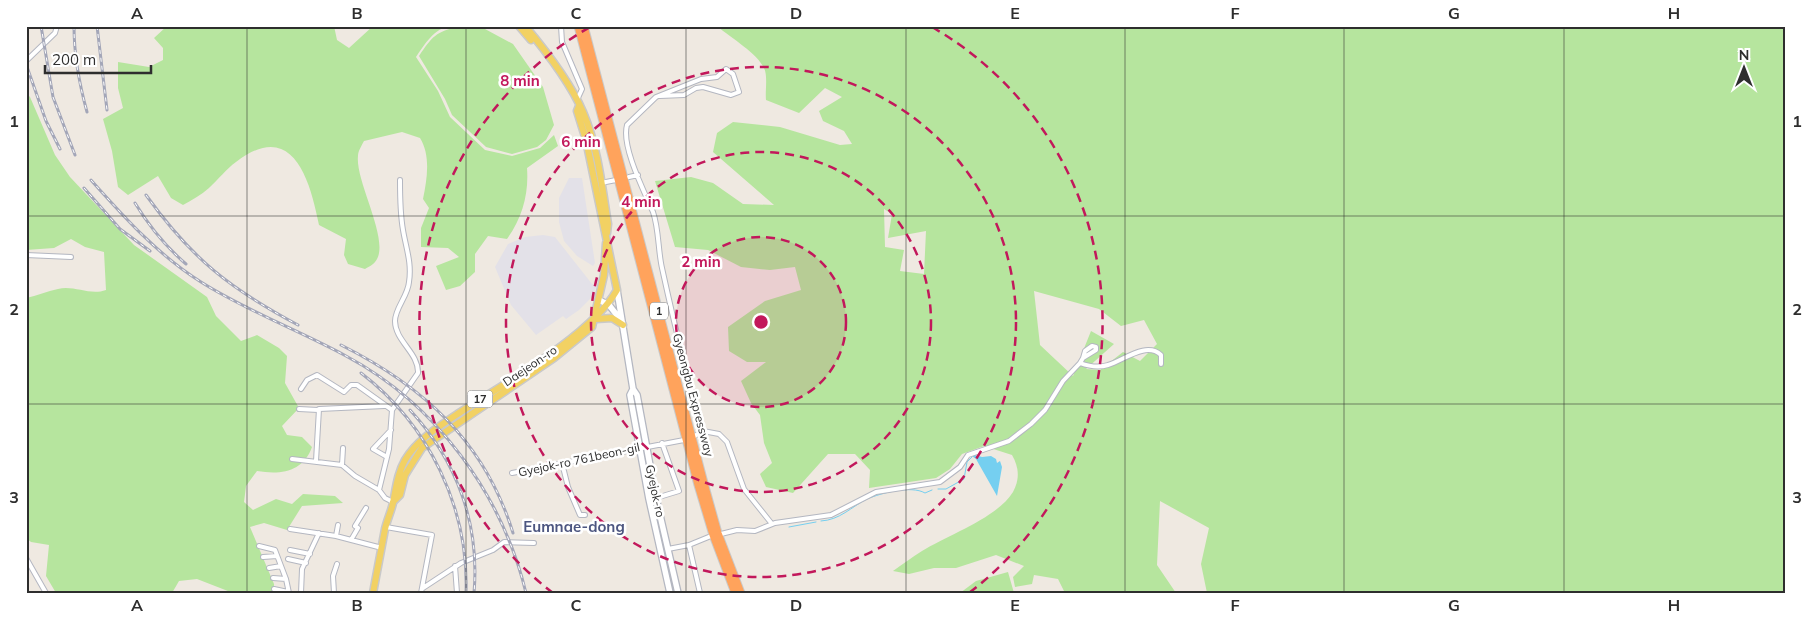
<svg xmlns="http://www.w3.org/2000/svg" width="1811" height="619" viewBox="0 0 1811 619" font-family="Mulish,sans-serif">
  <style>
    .industrial { fill: #e3e1e8 }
    .green { fill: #b6e59e; fill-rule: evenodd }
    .water { fill: #75cff0 }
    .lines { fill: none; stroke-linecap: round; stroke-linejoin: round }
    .stream { stroke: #75cff0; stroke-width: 1 }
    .minor-casing { stroke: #b4b7c1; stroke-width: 6 }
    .secondary-casing { stroke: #b4b7c1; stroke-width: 8 }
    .primary-casing { stroke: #c9c9c9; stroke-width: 9 }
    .motorway-casing { stroke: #c9c9c9; stroke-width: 9 }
    .minor { stroke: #fff; stroke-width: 4 }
    .secondary { stroke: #fff; stroke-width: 5.5 }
    .primary { stroke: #f2d163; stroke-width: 6 }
    .motorway { stroke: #ffa35c; stroke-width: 7 }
    .rail-casing { stroke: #a3a6b8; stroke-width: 3 }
    .rail { stroke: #fff; stroke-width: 1; stroke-dasharray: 4; stroke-linecap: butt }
    .grid { fill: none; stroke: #2e2e2e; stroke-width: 1; stroke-opacity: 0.55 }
    .ring { fill: none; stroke: #c2185b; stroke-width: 2.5; stroke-dasharray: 9 6 }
    .labels { text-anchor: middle; stroke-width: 5; stroke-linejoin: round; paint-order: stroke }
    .shield { fill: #fff; stroke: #6d6d6d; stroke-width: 1 }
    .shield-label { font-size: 11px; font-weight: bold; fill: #2e2e2e }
    .street-label { font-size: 12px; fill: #2e2e2e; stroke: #fff }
    .quarter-label { font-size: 15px; font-weight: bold; fill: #4d5680; stroke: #fff }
    .centre { fill: #c2185b; stroke: #fff; stroke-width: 2.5 }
    .ring-label { font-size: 15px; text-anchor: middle; font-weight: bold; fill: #c2185b; stroke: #fff; stroke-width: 5; stroke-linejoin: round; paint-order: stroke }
    .neatline { fill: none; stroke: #2e2e2e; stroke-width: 2 }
    .grid-label { font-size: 16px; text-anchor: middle; font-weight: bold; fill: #2e2e2e }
  </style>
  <rect width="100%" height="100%" fill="#efe9e1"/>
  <path class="industrial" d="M 569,178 L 582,178 L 595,263 L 593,266 L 577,256 L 564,241 L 559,222 L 559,198 Z
    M 543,235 L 555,237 L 592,284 L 597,286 L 591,298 L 579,310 L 566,319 L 563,316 L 536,335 L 511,305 L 495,267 L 508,244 L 525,237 Z"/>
  <path class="green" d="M 167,26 L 334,26 L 337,40 L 349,48 L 373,26 L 451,26 C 434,28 425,44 416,57 L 438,91 L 450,117 L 485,150 L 512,156 L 540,148 L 554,135 L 558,146 L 527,168 C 529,194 522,218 507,239 L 488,236 L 475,254 L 475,272 L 460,286 L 446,290 L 436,266 L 459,257 L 448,248 L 421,247 L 421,228 L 429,208 L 423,199 C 427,179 431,156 420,138 L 402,132 L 364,141 C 362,145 358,151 358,156 C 355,182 392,243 375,262 C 373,265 368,267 365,269 L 348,264 L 344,255 L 346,239 L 319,225 C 310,180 293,118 236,162 C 226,169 218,180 209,188 C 201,195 192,200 183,205 L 171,198 L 158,176 L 128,195 L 118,187 L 112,151 L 103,119 L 123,108 L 118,88 L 118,62 L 149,67 L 163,60 L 163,48 L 154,38 Z
    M 717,26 L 1785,26 L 1785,593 L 1207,593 L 1201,564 L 1209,528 L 1160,501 L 1157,565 L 1176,593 L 1065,593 L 1058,579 L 1034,575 L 1032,584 L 1015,587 L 1013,577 L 1024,566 L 996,555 L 956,568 L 934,568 L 909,574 L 893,571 C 903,564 912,557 922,551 C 948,535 997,518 1013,492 C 1020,479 1019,467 1012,455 L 984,446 L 962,454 L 950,469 L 936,478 L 869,488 L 870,470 L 855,454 L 828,454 L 793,493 L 766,487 L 760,474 L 772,463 L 764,443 L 760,415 L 751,403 L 741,381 L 766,362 L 747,362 L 729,351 L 728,327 L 765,301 L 801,290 L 795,267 L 770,270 L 741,267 L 708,250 L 675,247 L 655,181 L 691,177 L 713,183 L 743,204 L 774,205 L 713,152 L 717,133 L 733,122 L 780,127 L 840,145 L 852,144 L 844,131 L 823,121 L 819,111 L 842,97 L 825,88 L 799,113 L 766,100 C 765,91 768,76 764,68 C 757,53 731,38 717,26 ZM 884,209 L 892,214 L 888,238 L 926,231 L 924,274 L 900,271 L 904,250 L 885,247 ZM 1034,291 L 1099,309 L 1121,326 L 1144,320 L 1157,344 L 1140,361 L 1123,352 L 1100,370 L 1086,369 L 1114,344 L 1091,331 L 1073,376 L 1040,345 Z
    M 459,27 L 485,29 L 513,44 L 543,87 L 554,125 L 546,140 L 537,147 L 512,154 L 486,147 L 452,115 L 445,99 L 419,56 C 432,37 436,31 459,27 Z
    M 26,93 L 30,97 L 55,155 L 70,177 L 134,245 L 207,297 L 216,316 L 241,341 L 257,335 L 279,348 L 287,356 L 285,383 L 299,408 L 282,426 L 287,435 L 302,437 L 312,447 C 303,472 281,475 257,471 L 246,486 L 244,502 L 253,510 L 276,499 L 292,504 L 303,494 L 335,496 L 343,503 L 302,506 L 287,530 L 264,523 L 250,527 L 274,584 L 274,593 L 233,593 L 197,579 L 179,581 L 172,593 L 56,593 L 46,576 L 49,545 L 31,542 L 26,538 L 26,298 C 37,296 47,291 58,289 C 74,285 90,296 106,290 L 104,252 L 85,247 L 71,239 L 54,248 L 26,250 Z
    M 1008,572 L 1014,593 L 960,593 L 976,581 Z"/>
  <path class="water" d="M 975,455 L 982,457 L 991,456 L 996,459 L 997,463 L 1000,461 L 1002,467 L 997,496 L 976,459 L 972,456 Z"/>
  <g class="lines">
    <path class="stream" d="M 938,489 L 946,489 L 964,479 L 967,462 L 972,457
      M 821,521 C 840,520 851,507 867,499 C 881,493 911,485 925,493 L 932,490
      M 789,527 L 816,522"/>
    <defs>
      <path id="minor" d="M 561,26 L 562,42 L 582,89 L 577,100
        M 26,61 L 55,33 L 57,26
        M 660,96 L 684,95 L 696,88 L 703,87 L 731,95 L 739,92 L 733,74 L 726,69 L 717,77 L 701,79 L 656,97 L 627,125 C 621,146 644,191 653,212 C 659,229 658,251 662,268 C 674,323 687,378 703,431 L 693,437
        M 629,177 L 638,175
        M 601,183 L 616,180
        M 26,255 L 71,257
        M 1080,363 L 1083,358 L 1096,350 L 1096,347 L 1092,346 L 1085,351 L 1083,358
        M 301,389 L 307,380 L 317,375 L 344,392 L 351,385 L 357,385 L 392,410
        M 299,409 L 318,410
        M 703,431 L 719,434 L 727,442 L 744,489 L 772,524
        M 387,457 L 373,449 L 391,430
        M 292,459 L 342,465 L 355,476 L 379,490 L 385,498 L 393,502
        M 316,461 L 319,409 L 384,406
        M 562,463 L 568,487 L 580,515 L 585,515
        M 342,465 L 343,448
        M 512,473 L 684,440
        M 379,490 L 389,449 L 392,410 L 418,373 C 419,353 395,341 395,321 C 395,308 408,296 409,282 C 412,263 406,248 403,230 C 400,213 400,197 400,180
        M 656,498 L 679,491 L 662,443
        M 386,527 L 432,535 L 421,593
        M 290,529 L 336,536 L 382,548
        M 721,534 L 737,530 L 755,531 L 775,523 L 831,515 L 876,492 L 940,482 L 960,467 L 968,455 L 1009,441 L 1031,424 L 1045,410 L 1063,381 L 1080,363 C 1088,366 1099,368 1108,365 C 1123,361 1146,341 1161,355 L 1161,364
        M 336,536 L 338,525
        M 351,540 L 358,528 L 355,526 L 366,508
        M 689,545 L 700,593
        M 259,546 L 275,550 L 286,579 L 289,593
        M 668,549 L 689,545 L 711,536
        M 290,550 L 310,554
        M 263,557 L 277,556
        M 26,558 L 46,593
        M 288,559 L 306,563
        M 455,566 L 457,593
        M 269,568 L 281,566
        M 273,578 L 286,579
        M 423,588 L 461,563 L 493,550 L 504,542 L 534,543
        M 274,589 L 288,592
        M 301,593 L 302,569 L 319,533
        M 334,593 L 333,576 L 337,564"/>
      <path id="secondary" d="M 617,290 L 633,389 L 637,395 L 656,498 L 678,593
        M 599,300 L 609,305 L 620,319
        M 633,389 L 630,395 L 649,499 L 670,593"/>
      <path id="primary" d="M 519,26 L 531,40
        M 525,26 C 546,51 570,82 583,112 C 598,147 602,187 608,224 L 607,233
        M 596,319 L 612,318 L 623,325
        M 393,502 L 400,495 L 405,475 L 422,448 L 554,358 L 592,327 L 604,275 L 606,243
        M 373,593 C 377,572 381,550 385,529 C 387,520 391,512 393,503 C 396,489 397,474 405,460 C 417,440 437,428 456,415 C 503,384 590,337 617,290 L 586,140 L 577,111 L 579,106"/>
      <path id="motorway" d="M 578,26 L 698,485 L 713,535 L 735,593
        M 584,26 L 704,483 L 718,533 L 741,593"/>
    </defs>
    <use href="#minor" class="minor-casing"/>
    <use href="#secondary" class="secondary-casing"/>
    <use href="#primary" class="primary-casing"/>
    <use href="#motorway" class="motorway-casing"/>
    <use href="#minor" class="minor"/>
    <use href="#secondary" class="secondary"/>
    <use href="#primary" class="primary"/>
    <use href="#motorway" class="motorway"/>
    <defs>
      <path id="rail" d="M 41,26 L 53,97 L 75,155
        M 74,26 C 74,56 79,83 87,112
        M 97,26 L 107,110
        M 26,64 L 46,121 L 60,149
        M 91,180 C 125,218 158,255 201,282 C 247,311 298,330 346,356 C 436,404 502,494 526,593
        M 84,188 L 120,229 L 150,251
        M 146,195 C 192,259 229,288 298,325
        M 135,203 C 149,226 165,246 186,264
        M 341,345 C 423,386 485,442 513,533
        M 361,373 C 429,425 469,508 466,593
        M 410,410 C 457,461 480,524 474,593"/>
    </defs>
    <use href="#rail" class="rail-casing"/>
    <use href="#rail" class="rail"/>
  </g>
  <path class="grid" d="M 247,26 L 247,593M 466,26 L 466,593M 686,26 L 686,593M 906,26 L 906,593M 1125,26 L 1125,593M 1344,26 L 1344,593M 1564,26 L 1564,593M 26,216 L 1785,216M 26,404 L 1785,404"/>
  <circle cx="761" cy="322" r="85" fill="#c2185b" fill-opacity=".12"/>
  <g class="ring">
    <circle cx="761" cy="322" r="85"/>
    <circle cx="761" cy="322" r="170"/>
    <circle cx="761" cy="322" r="255"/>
    <path d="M553 593A341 341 0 0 1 590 27M932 27A341 341 0 0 1 969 593"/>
  </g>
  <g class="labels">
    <g class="shield">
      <rect x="650" y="302.5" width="18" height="17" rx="4"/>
      <rect x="467.5" y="390.5" width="25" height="17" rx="4"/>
    </g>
    <g class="shield-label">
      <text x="659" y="315">1</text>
      <text x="480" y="403">17</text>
    </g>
    <g class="street-label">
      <text transform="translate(530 366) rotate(-34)" y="4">Daejeon-ro</text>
      <text transform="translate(693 395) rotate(75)" y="4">Gyeongbu Expressway</text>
      <text transform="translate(579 460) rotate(-12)" y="4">Gyejok-ro 761beon-gil</text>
      <text transform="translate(655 491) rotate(78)" y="4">Gyejok-ro</text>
    </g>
    <g class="quarter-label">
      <text x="574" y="532">Eumnae-dong</text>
    </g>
  </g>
  <circle cx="761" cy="322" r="8" class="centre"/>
  <g class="ring-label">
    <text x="520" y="86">8 min</text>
    <text x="581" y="147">6 min</text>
    <text x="641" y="207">4 min</text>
    <text x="701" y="267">2 min</text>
  </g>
  <rect width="1811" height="619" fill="none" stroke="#ffffff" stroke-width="55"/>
  <g transform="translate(1744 68)" stroke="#ffffff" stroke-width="4" paint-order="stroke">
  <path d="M0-4L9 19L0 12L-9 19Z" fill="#2e2e2e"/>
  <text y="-8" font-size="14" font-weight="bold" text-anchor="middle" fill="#2e2e2e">N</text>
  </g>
  <path d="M45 65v8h106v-8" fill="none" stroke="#2e2e2e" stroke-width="2.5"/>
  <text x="52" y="65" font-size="15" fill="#2e2e2e" stroke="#ffffff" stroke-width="4" paint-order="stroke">200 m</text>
  <rect x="28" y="28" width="1756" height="564" class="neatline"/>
  <g class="grid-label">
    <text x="137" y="19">A</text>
    <text x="357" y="19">B</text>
    <text x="576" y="19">C</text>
    <text x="796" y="19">D</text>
    <text x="1015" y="19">E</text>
    <text x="1235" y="19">F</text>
    <text x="1454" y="19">G</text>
    <text x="1674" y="19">H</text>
    <text x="14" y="127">1</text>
    <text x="1797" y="127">1</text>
    <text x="14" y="315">2</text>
    <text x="1797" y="315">2</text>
    <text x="14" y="503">3</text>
    <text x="1797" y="503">3</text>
    <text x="137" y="611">A</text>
    <text x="357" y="611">B</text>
    <text x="576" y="611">C</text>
    <text x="796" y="611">D</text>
    <text x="1015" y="611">E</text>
    <text x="1235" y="611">F</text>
    <text x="1454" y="611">G</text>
    <text x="1674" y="611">H</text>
  </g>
</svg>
